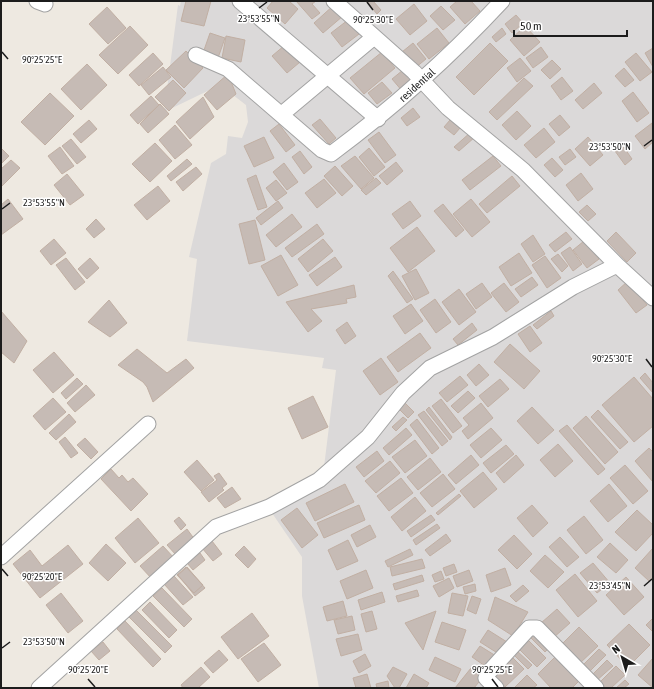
<svg xmlns="http://www.w3.org/2000/svg" width="654" height="689" viewBox="0 0 654 689" font-family="'Asap Condensed',sans-serif">
  <style>
    .residential { fill: #dbd9d9 }
    .building { fill: #c6bbb5; stroke: #c1afa3 }
    .lines { fill: none; stroke-linecap: round; stroke-linejoin: round }
    .street-casing { stroke: #a3a3a3; stroke-width: 17 }
    .street { stroke: #fff; stroke-width: 15 }
    .ticks { fill: none; stroke: #1c1c1c; stroke-width: 1.5 }
    .labels { text-anchor: middle; stroke-width: 3; stroke-linejoin: round; paint-order: stroke }
    .street-label { font-size: 11px; fill: #1c1c1c; stroke: #fff }
    .ticks-label { font-size: 10px; text-anchor: middle; fill: #1c1c1c; stroke: #fff; stroke-width: 3; stroke-linejoin: round; paint-order: stroke }
  </style>
  <rect width="100%" height="100%" fill="#eee9e1"/>
  <path class="residential" d="M 181,1 L 653,1 L 653,688 L 319,688 L 302,596 L 302,557 L 272,513 L 322,483 L 336,370 L 322,368 L 324,358 L 187,341 L 197,259 L 189,257 L 211,163 L 226,154 L 228,136 L 242,138 L 248,122 L 246,105 L 220,85 L 164,112 L 178,5 L 180,6 Z"/>
  <path class="building" d="M 186,1 L 211,1 L 204,26 L 181,21 Z
    M 273,1 L 289,1 L 298,9 L 285,24 L 267,8 Z
    M 296,1 L 316,1 L 312,4 L 320,13 L 312,19 Z
    M 366,1 L 373,1 L 381,10 L 377,14 Z
    M 457,1 L 471,1 L 480,11 L 465,24 L 450,7 Z
    M 414,4 L 427,21 L 410,35 L 396,19 Z
    M 334,5 L 343,16 L 323,33 L 314,23 Z
    M 441,6 L 455,20 L 443,30 L 430,16 Z
    M 107,7 L 126,28 L 108,44 L 89,24 Z
    M 516,15 L 523,23 L 512,33 L 505,24 Z
    M 348,20 L 359,34 L 342,47 L 331,33 Z
    M 130,26 L 148,45 L 118,74 L 99,55 Z
    M 525,26 L 540,42 L 524,56 L 510,40 Z
    M 437,28 L 449,43 L 429,59 L 417,44 Z
    M 502,28 L 506,34 L 496,42 L 492,37 Z
    M 210,33 L 225,38 L 218,58 L 203,53 Z
    M 226,36 L 245,40 L 241,62 L 222,58 Z
    M 413,43 L 426,59 L 415,68 L 402,52 Z
    M 490,43 L 508,61 L 474,95 L 456,77 Z
    M 285,45 L 300,62 L 287,73 L 272,56 Z
    M 541,47 L 548,57 L 533,68 L 526,58 Z
    M 653,48 L 653,67 L 645,53 Z
    M 186,51 L 203,68 L 184,88 L 166,70 Z
    M 382,52 L 395,68 L 364,94 L 350,78 Z
    M 153,53 L 163,64 L 139,86 L 129,75 Z
    M 636,53 L 652,72 L 640,81 L 625,62 Z
    M 520,58 L 531,71 L 517,82 L 507,68 Z
    M 552,60 L 561,69 L 550,79 L 541,70 Z
    M 87,64 L 107,85 L 81,110 L 61,89 Z
    M 163,67 L 171,77 L 149,95 L 141,85 Z
    M 624,68 L 634,80 L 625,87 L 615,76 Z
    M 403,70 L 414,84 L 403,92 L 392,79 Z
    M 228,74 L 236,94 L 217,110 L 204,95 Z
    M 562,77 L 573,91 L 561,100 L 551,86 Z
    M 524,78 L 533,86 L 497,120 L 489,112 Z
    M 173,80 L 186,93 L 169,111 L 155,97 Z
    M 382,82 L 392,93 L 377,104 L 368,93 Z
    M 594,83 L 602,93 L 583,109 L 575,100 Z
    M 633,92 L 649,113 L 637,122 L 622,101 Z
    M 50,93 L 74,116 L 45,145 L 21,122 Z
    M 151,96 L 159,105 L 138,124 L 130,115 Z
    M 203,97 L 214,117 L 190,139 L 176,122 Z
    M 160,104 L 169,114 L 148,133 L 140,124 Z
    M 413,108 L 420,117 L 407,126 L 401,118 Z
    M 517,111 L 531,126 L 516,140 L 502,125 Z
    M 560,115 L 570,127 L 559,136 L 549,124 Z
    M 320,119 L 336,138 L 329,144 L 312,125 Z
    M 89,120 L 97,129 L 81,143 L 73,134 Z
    M 450,120 L 460,128 L 454,135 L 444,127 Z
    M 652,123 L 653,142 L 645,149 L 635,136 Z
    M 279,124 L 295,145 L 286,152 L 270,131 Z
    M 175,125 L 192,145 L 175,159 L 159,140 Z
    M 544,128 L 555,142 L 536,158 L 524,145 Z
    M 379,132 L 396,155 L 385,163 L 368,140 Z
    M 471,132 L 475,137 L 459,151 L 454,147 Z
    M 264,137 L 274,158 L 254,167 L 244,146 Z
    M 588,137 L 603,155 L 590,166 L 575,149 Z
    M 71,139 L 86,157 L 77,164 L 62,146 Z
    M 155,143 L 172,161 L 150,182 L 132,164 Z
    M 623,146 L 632,159 L 625,165 L 615,151 Z
    M 60,147 L 74,166 L 62,174 L 48,156 Z
    M 1,148 L 9,156 L 1,164 Z
    M 369,148 L 385,167 L 374,176 L 359,157 Z
    M 570,149 L 576,157 L 565,165 L 559,157 Z
    M 300,151 L 312,167 L 304,174 L 292,157 Z
    M 355,156 L 374,178 L 361,189 L 341,166 Z
    M 493,156 L 501,166 L 470,190 L 462,180 Z
    M 552,158 L 563,170 L 555,177 L 544,165 Z
    M 187,159 L 192,164 L 171,181 L 167,176 Z
    M 11,160 L 20,168 L 1,187 L 1,169 Z
    M 396,162 L 403,171 L 387,185 L 379,176 Z
    M 284,163 L 298,182 L 287,190 L 273,172 Z
    M 335,166 L 353,186 L 342,196 L 324,176 Z
    M 196,167 L 202,174 L 183,191 L 176,182 Z
    M 581,173 L 593,189 L 578,201 L 566,185 Z
    M 67,174 L 84,195 L 70,205 L 54,185 Z
    M 256,175 L 267,207 L 258,210 L 247,179 Z
    M 512,176 L 520,186 L 487,213 L 479,204 Z
    M 376,178 L 381,183 L 366,195 L 361,190 Z
    M 324,179 L 336,193 L 317,208 L 305,193 Z
    M 276,180 L 287,193 L 276,201 L 266,188 Z
    M 158,186 L 170,201 L 147,220 L 134,205 Z
    M 8,199 L 23,219 L 1,235 L 1,205 Z
    M 471,199 L 490,222 L 472,237 L 453,214 Z
    M 278,201 L 283,208 L 261,225 L 256,218 Z
    M 410,201 L 421,216 L 403,229 L 392,214 Z
    M 443,204 L 464,230 L 456,237 L 434,211 Z
    M 587,205 L 596,214 L 588,221 L 579,212 Z
    M 292,214 L 302,227 L 276,247 L 266,235 Z
    M 96,219 L 105,229 L 94,238 L 86,229 Z
    M 255,220 L 265,260 L 249,264 L 239,224 Z
    M 317,224 L 324,234 L 292,257 L 285,248 Z
    M 417,227 L 435,251 L 408,272 L 390,248 Z
    M 566,232 L 572,239 L 555,252 L 549,245 Z
    M 616,232 L 636,253 L 627,262 L 607,241 Z
    M 533,235 L 545,254 L 533,262 L 521,244 Z
    M 54,239 L 66,253 L 51,265 L 40,251 Z
    M 323,239 L 333,251 L 308,272 L 298,259 Z
    M 584,241 L 599,259 L 587,268 L 573,250 Z
    M 570,247 L 582,264 L 573,271 L 561,253 Z
    M 519,253 L 532,273 L 511,286 L 499,267 Z
    M 558,254 L 568,266 L 562,272 L 551,259 Z
    M 281,255 L 298,285 L 278,296 L 261,266 Z
    M 545,256 L 561,278 L 547,288 L 532,265 Z
    M 335,257 L 342,267 L 317,286 L 309,275 Z
    M 66,258 L 85,282 L 75,290 L 56,265 Z
    M 90,258 L 99,268 L 87,279 L 78,269 Z
    M 416,269 L 429,293 L 415,300 L 402,276 Z
    M 393,271 L 413,299 L 407,303 L 388,276 Z
    M 532,277 L 538,285 L 521,297 L 515,289 Z
    M 628,281 L 647,305 L 636,313 L 618,290 Z
    M 482,283 L 492,297 L 476,309 L 466,294 Z
    M 504,283 L 519,302 L 506,312 L 491,293 Z
    M 354,285 L 356,297 L 346,299 L 347,303 L 311,309 L 322,321 L 308,332 L 286,302 Z
    M 459,289 L 476,312 L 459,325 L 442,302 Z
    M 435,299 L 451,322 L 436,333 L 420,310 Z
    M 109,300 L 127,323 L 110,337 L 88,322 Z
    M 411,304 L 423,321 L 405,334 L 393,316 Z
    M 1,311 L 27,341 L 14,363 L 1,352 Z
    M 551,311 L 554,316 L 537,329 L 533,325 Z
    M 347,322 L 356,336 L 345,344 L 336,330 Z
    M 472,323 L 477,330 L 458,345 L 453,339 Z
    M 530,326 L 542,343 L 530,352 L 518,334 Z
    M 420,333 L 431,348 L 398,372 L 387,357 Z
    M 510,344 L 540,371 L 524,389 L 494,362 Z
    M 137,349 L 167,373 L 186,359 L 194,368 L 153,402 L 147,387 L 143,382 L 118,365 Z
    M 54,352 L 74,375 L 53,393 L 33,370 Z
    M 381,358 L 398,382 L 380,395 L 363,371 Z
    M 479,364 L 489,375 L 476,386 L 467,375 Z
    M 645,373 L 653,383 L 653,393 L 640,378 Z
    M 460,376 L 468,385 L 447,402 L 439,393 Z
    M 634,377 L 653,399 L 653,426 L 634,442 L 602,405 Z
    M 77,378 L 83,384 L 66,399 L 61,393 Z
    M 500,379 L 509,389 L 488,407 L 479,396 Z
    M 86,385 L 95,395 L 75,412 L 67,403 Z
    M 468,391 L 475,398 L 458,413 L 451,406 Z
    M 313,396 L 328,427 L 302,439 L 288,408 Z
    M 53,398 L 66,412 L 45,430 L 33,416 Z
    M 441,399 L 462,426 L 453,433 L 432,406 Z
    M 405,403 L 414,412 L 408,418 L 399,409 Z
    M 481,403 L 493,418 L 468,439 L 462,431 L 469,425 L 463,418 Z
    M 429,407 L 452,437 L 450,440 L 426,410 Z
    M 532,407 L 554,430 L 538,444 L 517,421 Z
    M 598,410 L 628,442 L 620,449 L 591,417 Z
    M 424,411 L 448,441 L 442,446 L 418,415 Z
    M 69,414 L 76,422 L 56,440 L 49,433 Z
    M 586,416 L 618,452 L 605,464 L 573,428 Z
    M 403,417 L 407,420 L 396,431 L 392,427 Z
    M 417,419 L 439,448 L 432,454 L 410,425 Z
    M 567,425 L 605,469 L 598,475 L 559,431 Z
    M 406,428 L 412,435 L 389,455 L 383,448 Z
    M 491,428 L 502,440 L 481,458 L 470,445 Z
    M 65,437 L 78,453 L 71,458 L 59,442 Z
    M 85,438 L 98,452 L 91,459 L 77,445 Z
    M 415,440 L 427,456 L 405,473 L 392,457 Z
    M 558,444 L 573,461 L 555,477 L 540,460 Z
    M 506,445 L 514,454 L 491,473 L 483,463 Z
    M 649,448 L 653,452 L 653,482 L 635,461 Z
    M 377,451 L 384,461 L 364,477 L 356,467 Z
    M 471,455 L 479,465 L 456,484 L 448,475 Z
    M 516,455 L 524,465 L 504,483 L 496,473 Z
    M 430,458 L 441,472 L 418,490 L 407,477 Z
    M 197,460 L 214,480 L 201,491 L 184,472 Z
    M 390,461 L 400,473 L 376,493 L 365,481 Z
    M 625,465 L 648,491 L 633,504 L 610,478 Z
    M 111,469 L 119,478 L 122,475 L 128,482 L 133,478 L 148,494 L 131,511 L 101,479 Z
    M 483,472 L 497,489 L 474,508 L 460,491 Z
    M 219,473 L 227,484 L 222,488 L 224,490 L 209,502 L 201,492 L 217,480 L 214,476 Z
    M 443,474 L 455,489 L 432,507 L 420,493 Z
    M 401,478 L 413,493 L 389,511 L 377,496 Z
    M 345,484 L 354,502 L 315,521 L 306,503 Z
    M 609,484 L 627,506 L 608,522 L 590,501 Z
    M 232,487 L 241,499 L 225,508 L 217,498 Z
    M 459,494 L 461,496 L 438,515 L 436,513 Z
    M 415,497 L 426,511 L 402,531 L 391,517 Z
    M 359,505 L 365,520 L 324,538 L 317,523 Z
    M 532,505 L 548,523 L 533,537 L 517,518 Z
    M 297,508 L 318,535 L 302,548 L 281,520 Z
    M 637,510 L 653,525 L 653,533 L 636,551 L 615,532 Z
    M 431,515 L 435,520 L 411,537 L 407,531 Z
    M 584,516 L 603,540 L 586,554 L 567,530 Z
    M 179,517 L 186,525 L 181,530 L 174,521 Z
    M 138,518 L 159,543 L 135,563 L 115,538 Z
    M 437,524 L 440,528 L 416,545 L 413,540 Z
    M 370,525 L 376,537 L 357,547 L 351,535 Z
    M 187,529 L 195,540 L 176,555 L 167,545 Z
    M 446,534 L 451,541 L 430,556 L 425,550 Z
    M 514,535 L 532,554 L 517,569 L 498,550 Z
    M 560,537 L 579,557 L 567,567 L 549,547 Z
    M 348,540 L 358,561 L 337,570 L 328,550 Z
    M 212,541 L 222,554 L 213,561 L 202,548 Z
    M 610,543 L 628,560 L 616,573 L 597,557 Z
    M 106,544 L 126,563 L 108,581 L 89,563 Z
    M 68,545 L 83,564 L 40,598 L 13,564 L 30,550 L 42,566 Z
    M 163,546 L 175,559 L 152,579 L 140,566 Z
    M 244,546 L 256,559 L 248,568 L 235,555 Z
    M 653,548 L 653,577 L 649,581 L 635,568 Z
    M 410,549 L 413,555 L 388,567 L 385,561 Z
    M 200,553 L 205,560 L 193,570 L 187,563 Z
    M 545,555 L 564,572 L 548,588 L 530,571 Z
    M 422,559 L 425,568 L 392,576 L 390,567 Z
    M 593,563 L 610,583 L 597,593 L 580,573 Z
    M 454,564 L 457,572 L 446,576 L 443,568 Z
    M 186,567 L 203,585 L 194,593 L 177,575 Z
    M 187,567 L 205,588 L 195,596 L 178,575 Z
    M 505,568 L 511,585 L 491,592 L 486,575 Z
    M 366,570 L 373,588 L 347,599 L 340,581 Z
    M 469,570 L 473,581 L 457,587 L 453,576 Z
    M 441,571 L 444,579 L 435,582 L 432,575 Z
    M 575,574 L 597,601 L 578,617 L 556,590 Z
    M 422,575 L 424,581 L 395,590 L 393,584 Z
    M 174,576 L 193,597 L 183,605 L 164,584 Z
    M 626,577 L 644,597 L 624,615 L 606,595 Z
    M 449,578 L 454,588 L 439,597 L 433,586 Z
    M 475,584 L 476,591 L 465,594 L 463,587 Z
    M 523,585 L 529,591 L 516,602 L 510,596 Z
    M 162,588 L 192,619 L 184,627 L 153,596 Z
    M 417,590 L 419,596 L 398,602 L 396,596 Z
    M 382,592 L 385,602 L 361,610 L 358,600 Z
    M 61,593 L 83,621 L 68,633 L 46,605 Z
    M 452,593 L 468,596 L 463,616 L 448,613 Z
    M 472,596 L 481,599 L 476,614 L 467,610 Z
    M 495,597 L 528,612 L 513,636 L 488,620 Z
    M 343,601 L 347,616 L 327,621 L 323,607 Z
    M 150,602 L 177,630 L 169,638 L 142,610 Z
    M 557,609 L 570,623 L 553,638 L 541,623 Z
    M 136,610 L 172,646 L 165,653 L 129,617 Z
    M 372,611 L 377,629 L 366,632 L 361,614 Z
    M 436,611 L 423,650 L 405,623 Z
    M 252,613 L 269,636 L 238,659 L 221,637 Z
    M 352,616 L 355,630 L 338,634 L 334,620 Z
    M 653,618 L 653,632 L 646,625 Z
    M 125,621 L 161,659 L 153,667 L 117,629 Z
    M 442,622 L 466,630 L 459,650 L 435,642 Z
    M 629,624 L 650,645 L 628,667 L 607,645 Z
    M 579,627 L 598,646 L 578,665 L 560,646 Z
    M 488,630 L 507,642 L 499,654 L 480,642 Z
    M 534,631 L 550,647 L 545,652 L 529,636 Z
    M 358,634 L 362,650 L 341,656 L 336,639 Z
    M 527,639 L 546,658 L 537,667 L 518,648 Z
    M 103,642 L 110,651 L 99,660 L 91,651 Z
    M 264,643 L 281,665 L 258,682 L 241,659 Z
    M 480,646 L 496,656 L 488,668 L 472,657 Z
    M 515,649 L 532,665 L 528,669 L 512,653 Z
    M 599,649 L 606,655 L 588,673 L 582,666 Z
    M 219,650 L 228,660 L 213,673 L 204,663 Z
    M 365,654 L 371,666 L 359,673 L 353,661 Z
    M 435,657 L 461,669 L 455,682 L 429,670 Z
    M 555,657 L 579,681 L 572,688 L 551,688 L 538,674 Z
    M 513,658 L 524,669 L 504,688 L 501,688 L 492,679 Z
    M 653,658 L 653,688 L 638,675 Z
    M 607,660 L 613,666 L 596,681 L 591,676 Z
    M 616,666 L 625,675 L 611,688 L 604,688 L 599,683 Z
    M 201,667 L 210,677 L 198,688 L 183,688 L 181,685 Z
    M 393,667 L 407,674 L 399,688 L 395,688 L 387,676 Z
    M 471,668 L 483,677 L 474,688 L 455,688 Z
    M 367,674 L 371,688 L 356,688 L 353,678 Z
    M 414,674 L 429,683 L 426,688 L 406,688 Z
    M 527,675 L 537,685 L 533,688 L 514,688 Z
    M 625,680 L 629,684 L 624,688 L 616,688 Z
    M 388,681 L 389,688 L 377,688 L 376,684 Z"/>
  <g class="lines">
    <defs>
      <path id="street" d="M 37,1 L 45,4
        M 240,1 L 378,119
        M 334,1 L 414,72 L 448,108 L 523,170 L 617,265 L 653,298
        M 196,55 L 228,69 L 322,150 L 331,154 C 393,108 449,58 502,1
        M 282,114 L 374,37
        M 1,557 L 148,424
        M 39,688 L 216,527 L 269,507 L 319,480 L 368,437 L 403,393 L 430,368 L 493,337 L 573,287 L 617,265
        M 496,688 L 486,678 L 489,672 L 529,628 L 537,628 L 596,688"/>
    </defs>
    <use href="#street" class="street-casing"/>
    <use href="#street" class="street"/>
  </g>
  <path class="ticks" d="M 367,2 L 373,10M 259,8 L 267,2M 2,52 L 8,59M 644,146 L 652,140M 2,209 L 10,203M 646,359 L 652,367M 2,569 L 8,576M 644,586 L 652,579M 2,648 L 10,642M 88,679 L 95,687M 492,679 L 498,687"/>
  <g class="labels">
    <g class="street-label">
      <text transform="translate(417 85) rotate(-42)" y="4">residential</text>
    </g>
  </g>
  <g class="ticks-label">
    <text x="259" y="22">23°53'55"N</text>
    <text x="373" y="23">90°25'30"E</text>
    <text x="42" y="63">90°25'25"E</text>
    <text x="610" y="150">23°53'50"N</text>
    <text x="44" y="206">23°53'55"N</text>
    <text x="612" y="362">90°25'30"E</text>
    <text x="42" y="580">90°25'20"E</text>
    <text x="610" y="589">23°53'45"N</text>
    <text x="44" y="645">23°53'50"N</text>
    <text x="88" y="673">90°25'20"E</text>
    <text x="492" y="673">90°25'25"E</text>
  </g>
  <rect width="654" height="689" fill="none" stroke="#1c1c1c" stroke-width="4"/>
  <g transform="translate(622 657) rotate(322)" stroke="#ffffff" stroke-width="3" paint-order="stroke">
  <path d="M0-3L7 15L0 10L-7 15Z" fill="#1c1c1c"/>
  <text y="-6" font-size="11" font-weight="bold" text-anchor="middle" fill="#1c1c1c">N</text>
  </g>
  <path d="M514 30v6h113v-6" fill="none" stroke="#1c1c1c" stroke-width="2"/>
  <text x="520" y="30" font-size="12" fill="#1c1c1c" stroke="#ffffff" stroke-width="3" paint-order="stroke">50 m</text>
</svg>
